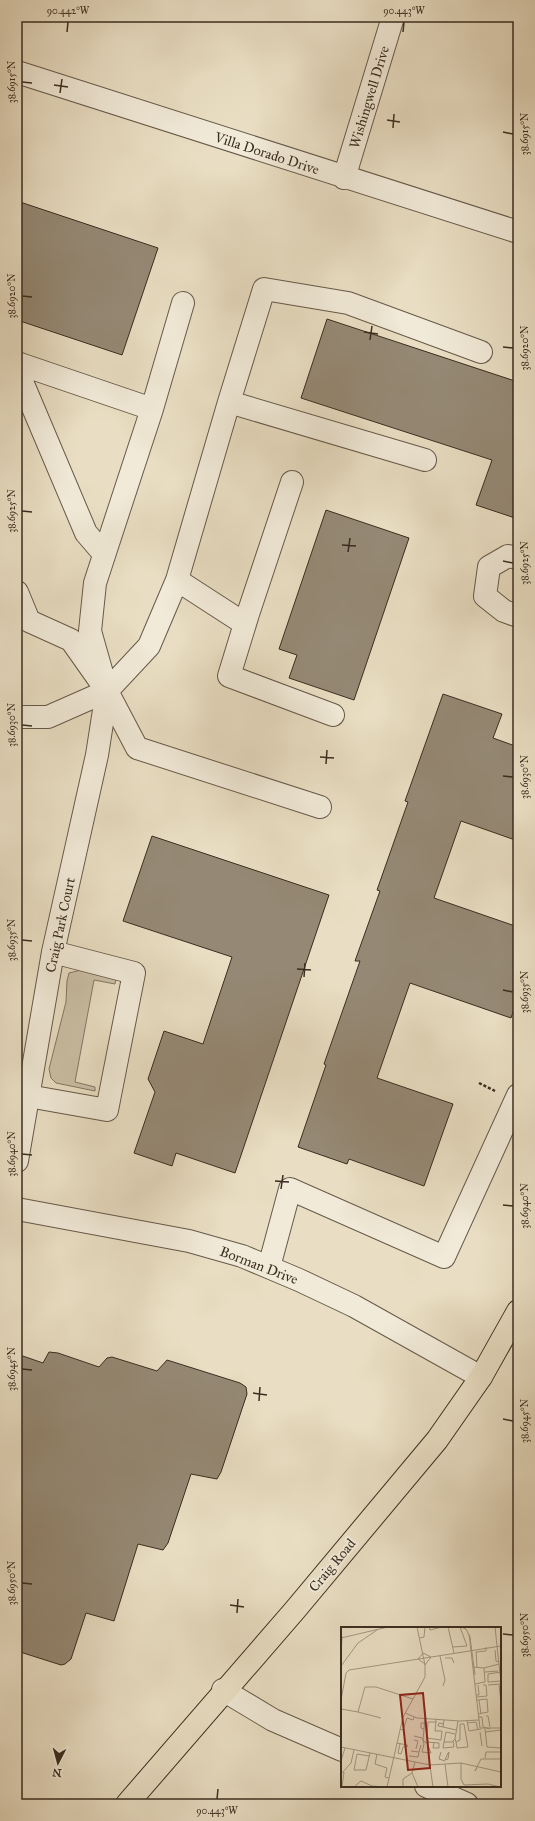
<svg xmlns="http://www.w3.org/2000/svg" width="535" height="1821" viewBox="0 0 535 1821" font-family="'IM FELL Great Primer',serif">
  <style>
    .green { fill: #cbc0a7; stroke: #827664 }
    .building { fill: #958975; stroke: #3a2d20 }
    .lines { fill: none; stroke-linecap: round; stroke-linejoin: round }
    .minor-casing { stroke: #665949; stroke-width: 24 }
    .major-casing { stroke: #3a2d20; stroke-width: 24 }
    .path { stroke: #3a2d20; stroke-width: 2.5; stroke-dasharray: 3 2; stroke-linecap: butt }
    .minor { stroke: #f1ead8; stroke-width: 22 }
    .major { stroke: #e9dec3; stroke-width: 22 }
    .ticks { fill: none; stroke: #3a2d20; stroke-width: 1.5 }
    .labels { text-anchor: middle; stroke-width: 4; stroke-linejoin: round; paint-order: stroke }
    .street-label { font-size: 14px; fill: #3a2d20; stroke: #f1ead8 }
    .inset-road { fill: none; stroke: #a39782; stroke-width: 1 }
    .view { fill: #8f2418; fill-opacity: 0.15; stroke: #8f2418; stroke-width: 2 }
    .inset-edge { fill: none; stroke: #3a2d20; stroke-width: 2 }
    .neatline { fill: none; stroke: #3a2d20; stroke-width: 1.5 }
    .ticks-label { font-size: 10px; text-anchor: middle; fill: #3a2d20 }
  </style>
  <rect width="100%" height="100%" fill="#e9dec3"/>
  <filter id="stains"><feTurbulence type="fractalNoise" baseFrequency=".005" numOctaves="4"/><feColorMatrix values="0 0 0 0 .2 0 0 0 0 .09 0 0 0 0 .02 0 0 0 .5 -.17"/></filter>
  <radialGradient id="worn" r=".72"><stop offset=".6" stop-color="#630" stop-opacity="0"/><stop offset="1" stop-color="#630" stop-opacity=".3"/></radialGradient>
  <path class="green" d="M 81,970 L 116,977 L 115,984 L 94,980 L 75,1082 L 95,1087 L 95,1091 L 56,1083 L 51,1078 L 49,1069 L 66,1002 L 67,981 L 69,973 Z"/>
  <path class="building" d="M 17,201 L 158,248 L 122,355 L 17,320 Z
    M 327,319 L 518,382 L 518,519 L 476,505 L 492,460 L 301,398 Z
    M 326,510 L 409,538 L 354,700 L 289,678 L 297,655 L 279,649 Z
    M 443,694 L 502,714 L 493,738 L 518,747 L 518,841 L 461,821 L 434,898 L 518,927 L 518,997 L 511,1018 L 410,983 L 377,1078 L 453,1104 L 424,1186 L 349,1159 L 347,1164 L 298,1147 L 326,1065 L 324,1064 L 360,961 L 355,961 L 380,891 L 377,890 L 408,802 L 405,801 Z
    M 152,836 L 329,895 L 235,1173 L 176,1153 L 172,1166 L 134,1153 L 155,1092 L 148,1079 L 164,1031 L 203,1044 L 232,957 L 123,921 Z
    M 49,1352 L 58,1353 L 99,1367 L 107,1358 L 112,1357 L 157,1371 L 167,1360 L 240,1383 L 246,1387 L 247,1394 L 221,1472 L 217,1479 L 191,1474 L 168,1543 L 163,1550 L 138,1544 L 114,1621 L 86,1613 L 71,1659 L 65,1664 L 61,1665 L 17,1651 L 17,1354 L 43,1363 Z"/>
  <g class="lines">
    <defs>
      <path id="minor" d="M 17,72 L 518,232
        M 344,178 L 393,17
        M 17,363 L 152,409 L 95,583 L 90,631 L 107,691 L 97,755 L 53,952 L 17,1161
        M 20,364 L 23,384 L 86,533 L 104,554
        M 229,402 L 264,289 L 348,303 L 481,352
        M 152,409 L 183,303
        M 292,482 L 248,614 L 229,676 L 333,715
        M 518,558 L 508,556 L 489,567 L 485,596 L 504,611 L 518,616
        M 177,580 L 229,402 L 425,460
        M 17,592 L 29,621 L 71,640 L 107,691 L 137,748 L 320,807
        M 17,717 L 48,717 L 107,691 L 149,646 L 177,580 L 245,624
        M 28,1096 L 107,1110 L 134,973 L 53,952
        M 17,1209 L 189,1241 L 242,1256 L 299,1280 L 354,1306 L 481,1377
        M 269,1267 L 290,1189 L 444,1257 L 518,1095
        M 223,1690 L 273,1720 L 342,1750
        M 426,1786 L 467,1804"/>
      <path id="major" d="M 127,1804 L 295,1610 L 437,1440 L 481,1377 L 518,1311"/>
    </defs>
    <use href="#minor" class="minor-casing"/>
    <use href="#major" class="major-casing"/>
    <path class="path" d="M 479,1083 L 495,1091"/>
    <use href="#minor" class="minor"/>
    <use href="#major" class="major"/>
  </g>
  <path class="ticks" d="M 67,32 L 68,22M 403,32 L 404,22M 22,82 L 32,83M 54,85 L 68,87M 60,93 L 62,79M 387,120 L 400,122M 393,128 L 394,114M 503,132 L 513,134M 22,296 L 32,297M 364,332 L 378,334M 370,340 L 372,326M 503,347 L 513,348M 22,511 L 32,512M 342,545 L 356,546M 348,552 L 350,538M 503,561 L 513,563M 22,725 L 32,726M 320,757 L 334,758M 326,764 L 327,750M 503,776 L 513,777M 22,940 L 32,941M 297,969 L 311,970M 304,977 L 305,963M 503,990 L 513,992M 22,1154 L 32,1155M 275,1181 L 289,1182M 281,1189 L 283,1175M 503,1205 L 513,1206M 22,1369 L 32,1370M 253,1393 L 267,1395M 259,1401 L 260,1387M 503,1419 L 513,1421M 22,1583 L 32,1584M 230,1605 L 244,1607M 237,1613 L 238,1599M 503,1634 L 513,1635M 217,1799 L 218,1789"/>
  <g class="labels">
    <g class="street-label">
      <text transform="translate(369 97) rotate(-73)" y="5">Wishingwell Drive</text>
      <text transform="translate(267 153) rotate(18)" y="5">Villa Dorado Drive</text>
      <text transform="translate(60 925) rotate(-78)" y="5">Craig Park Court</text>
      <text transform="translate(259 1265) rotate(21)" y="5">Borman Drive</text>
      <text transform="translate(332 1565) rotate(-50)" y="5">Craig Road</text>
    </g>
  </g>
  <g transform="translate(341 1627)">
    <rect width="160" height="160" fill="#e9dec3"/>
    <path class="inset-road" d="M 17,0 L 34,0M 88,0 L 89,3 L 101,0M 107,0 L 113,26M 120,0 L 125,2 L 129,10 L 134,48M 154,0 L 156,19M 128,7 L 139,101 L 160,101M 0,11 L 47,0M 79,11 L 83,10 L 84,0M 156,19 L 160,55M 112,20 L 126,19 L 119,0M 154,23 L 155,34 L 158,35M 82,26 L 90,30 L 84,38M 82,26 L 77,32 L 84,37M 99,29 L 104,53 L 102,59M 104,31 L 111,31 L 113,36M 0,32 L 1,9M 0,39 L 17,16 L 36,3M 132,40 L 143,41 L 144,55 L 134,57M 136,40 L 135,25 L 145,24 L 145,20M 143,41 L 158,37M 144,45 L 157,44M 160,45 L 147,47 L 147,55 L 160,54M 147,58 L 159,57M 158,58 L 160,75M 135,68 L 138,68 L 137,58M 136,70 L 146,69 L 145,58 L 142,58M 0,73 L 5,46 L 8,43 L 160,19M 136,73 L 146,72 L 147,85 L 137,87M 138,73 L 140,87M 0,82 L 17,85M 64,86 L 76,91 L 119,94 L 138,93M 145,89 L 147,89 L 149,100M 137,90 L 141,90 L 142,100 L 149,102M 40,91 L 17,85 L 24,60 L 35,60 L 72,72M 103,93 L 102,100 L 115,103M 126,94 L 128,104 L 140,102M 95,95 L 94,104 L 101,104 L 100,113 L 86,111 L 87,95 L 95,95 L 95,92M 126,96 L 135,95 L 137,103M 102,100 L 97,99 L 98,96 L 103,97M 59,102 L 62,103 L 66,91 L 72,93 L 73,90M 83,102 L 80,101 L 80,96 L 84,96M 144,102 L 146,120 L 160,121M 139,105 L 141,119M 144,105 L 160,103M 114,107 L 105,105 L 103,115 L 111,115 L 114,112M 73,109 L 81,111 L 82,113 L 84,115 L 86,116 L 90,126 L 81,125 L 83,117 L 82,113 L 84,91M 114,112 L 115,115 L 119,113 L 119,97 L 123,97 L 127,120 L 116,121 L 115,115M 114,112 L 117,94M 73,113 L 77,114 L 75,122M 103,115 L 102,121 L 113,120 L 112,114M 56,116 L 66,118 L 67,119 L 62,120 L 60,127 L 57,126 L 59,117M 86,116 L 86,115 L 98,116 L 98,121 L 92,121 L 93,116M 0,120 L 89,138 L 120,136 L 160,145M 70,124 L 78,125 L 80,118M 100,125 L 98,132 L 104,134M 108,125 L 107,132 L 104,133 L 107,126 ZM 36,127 L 34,137 L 46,141 L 44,150 L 48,151M 28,129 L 16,127 L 13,143 L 25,143 L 29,126M 68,129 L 77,130 L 78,125M 144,131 L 145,125 L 160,125M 0,134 L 4,121M 120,136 L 120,152 L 123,158 L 147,157 L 159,160M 104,137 L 107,160M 89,139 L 92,160M 136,141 L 134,144 L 140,132 L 160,132M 71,146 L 77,160M 0,147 L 10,136 L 13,123M 1,160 L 3,145M 13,160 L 20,154 L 31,159 L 45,160M 46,160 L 62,90 L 84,50 L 84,38 L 76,0M 62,160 L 62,152 L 71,146 L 74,135"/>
    <path class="view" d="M 82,66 L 89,141 L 67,143 L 59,68 Z"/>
    <rect width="160" height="160" class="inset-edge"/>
  </g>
  <rect width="535" height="1821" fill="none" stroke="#e9dec3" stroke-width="44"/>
  <g transform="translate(58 1763) rotate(186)" stroke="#f1ead8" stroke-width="3" paint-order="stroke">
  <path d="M0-3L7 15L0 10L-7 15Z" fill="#3a2d20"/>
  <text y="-6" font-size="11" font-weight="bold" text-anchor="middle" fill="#3a2d20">N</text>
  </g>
  <rect x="22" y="22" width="491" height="1777" class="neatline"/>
  <g class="ticks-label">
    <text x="68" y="14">90.442°W</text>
    <text x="404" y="14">90.443°W</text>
    <text transform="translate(11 82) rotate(-90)" y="4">38.6915°N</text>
    <text transform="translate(524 134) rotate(-90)" y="4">38.6915°N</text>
    <text transform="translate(11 296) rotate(-90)" y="4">38.6920°N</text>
    <text transform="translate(524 348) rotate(-90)" y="4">38.6920°N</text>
    <text transform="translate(11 511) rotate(-90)" y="4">38.6925°N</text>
    <text transform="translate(524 563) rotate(-90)" y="4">38.6925°N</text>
    <text transform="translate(11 725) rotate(-90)" y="4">38.6930°N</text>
    <text transform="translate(524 777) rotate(-90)" y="4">38.6930°N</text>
    <text transform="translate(11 940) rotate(-90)" y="4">38.6935°N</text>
    <text transform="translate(524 992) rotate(-90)" y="4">38.6935°N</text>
    <text transform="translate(11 1154) rotate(-90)" y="4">38.6940°N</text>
    <text transform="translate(524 1206) rotate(-90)" y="4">38.6940°N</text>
    <text transform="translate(11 1369) rotate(-90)" y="4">38.6945°N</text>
    <text transform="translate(524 1421) rotate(-90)" y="4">38.6945°N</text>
    <text transform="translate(11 1583) rotate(-90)" y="4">38.6950°N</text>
    <text transform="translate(524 1635) rotate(-90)" y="4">38.6950°N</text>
    <text x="217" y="1814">90.443°W</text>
  </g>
  <rect width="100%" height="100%" filter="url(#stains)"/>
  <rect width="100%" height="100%" fill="url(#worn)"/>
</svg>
